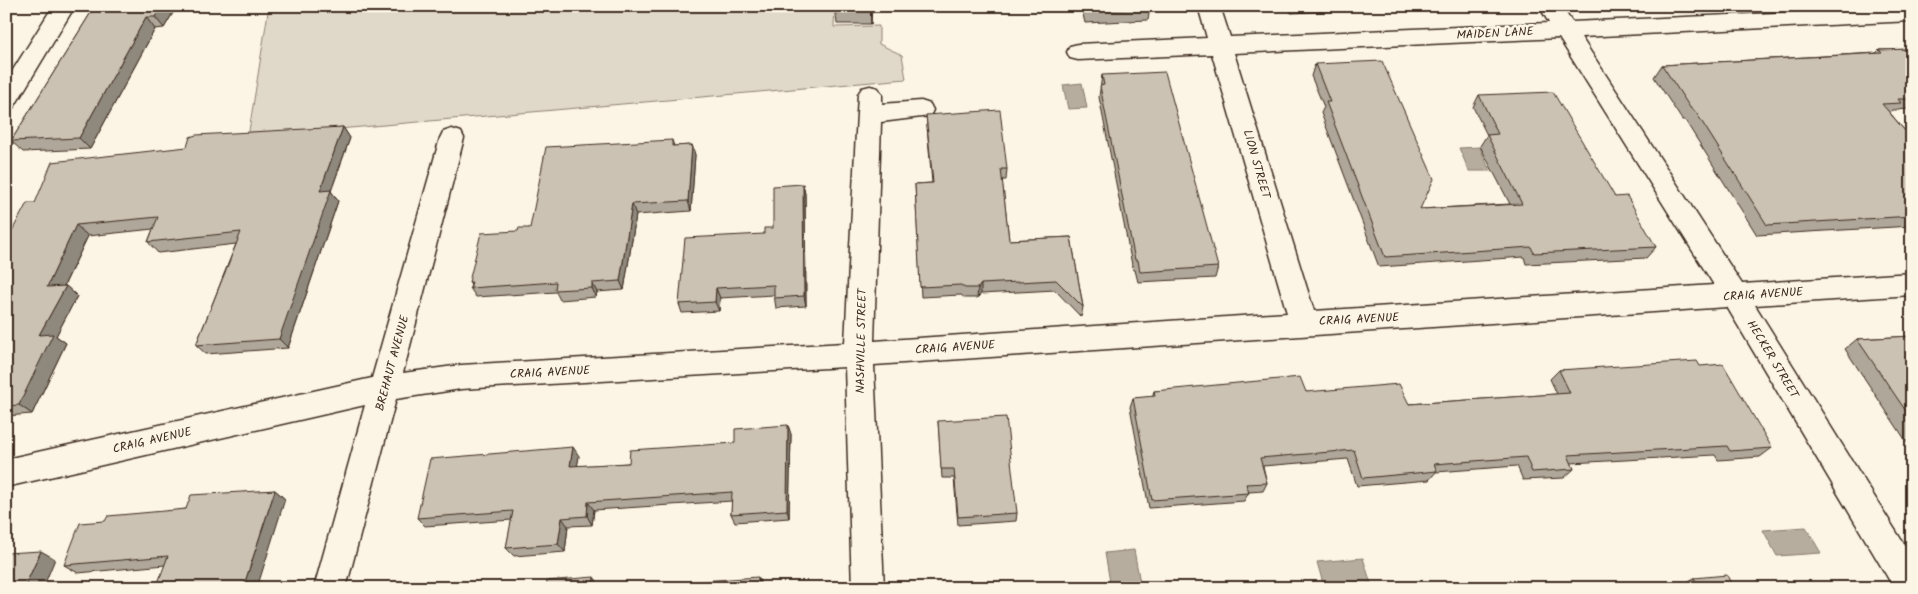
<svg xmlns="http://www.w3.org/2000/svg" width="1918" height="594" viewBox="0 0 1918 594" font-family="Kalam,sans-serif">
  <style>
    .green { fill: #e0d8c8; stroke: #8e8173 }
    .water { fill: #b7ad9e; stroke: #85796b }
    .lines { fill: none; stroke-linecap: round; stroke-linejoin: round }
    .street-casing { stroke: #3b2a1e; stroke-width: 3 }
    .street { fill: #fcf5e5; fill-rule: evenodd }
    .wall { fill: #afa79a; stroke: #3b2a1e }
    .shaded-wall { fill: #8f887d; stroke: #3b2a1e }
    .building { fill: #ccc2b3; stroke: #3b2a1e }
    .labels { text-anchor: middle; stroke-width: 5; stroke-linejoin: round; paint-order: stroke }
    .street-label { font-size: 12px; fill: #3b2a1e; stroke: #fcf5e5 }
  </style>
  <rect width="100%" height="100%" fill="#fcf5e5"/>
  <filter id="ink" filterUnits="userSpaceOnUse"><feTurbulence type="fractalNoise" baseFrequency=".02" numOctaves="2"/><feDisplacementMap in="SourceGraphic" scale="10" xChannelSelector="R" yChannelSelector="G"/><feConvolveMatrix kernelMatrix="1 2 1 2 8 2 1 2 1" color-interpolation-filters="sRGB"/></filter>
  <g filter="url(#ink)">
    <path class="green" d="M 269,6 L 835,6 L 834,27 L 879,26 L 879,44 L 902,55 L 906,79 L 248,137 Z"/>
    <path class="water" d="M 1082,83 L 1087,108 L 1068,109 L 1063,85 Z
      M 1480,147 L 1490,171 L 1469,171 L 1459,148 Z
      M 1806,527 L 1821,553 L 1777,556 L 1763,530 Z
      M 1134,550 L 1141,588 L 1111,588 L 1105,553 Z
      M 1363,558 L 1371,584 L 1324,587 L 1317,562 Z"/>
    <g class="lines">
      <defs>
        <path id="street" d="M 53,6 L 75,6 L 14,107 L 6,109 L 6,81 Z
          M 1198,6 L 1220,6 L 1230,37 L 1549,23 L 1539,6 L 1561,6 L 1572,22 L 1912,7 L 1912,21 L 1581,37 L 1742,284 L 1912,273 L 1912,295 L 1755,305 L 1912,557 L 1912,588 L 1894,588 L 1727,307 L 874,365 L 884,588 L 852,588 L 845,367 L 461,389 L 396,399 L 346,588 L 314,588 L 365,405 L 6,487 L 6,459 L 372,378 L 440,138 L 443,132 L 452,129 L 461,132 L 464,138 L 403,373 L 461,365 L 845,343 L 858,94 L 862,88 L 870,86 L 878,88 L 882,94 L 882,104 L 921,101 L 930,104 L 933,110 L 930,116 L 881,122 L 874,341 L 1287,313 L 1212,54 L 1078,60 L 1070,58 L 1067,52 L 1070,46 L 1078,44 L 1207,38 ZM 1559,38 L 1714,285 L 1314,311 L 1234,53 Z"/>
      </defs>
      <use href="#street" class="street-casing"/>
      <use href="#street" class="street"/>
    </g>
    <path class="wall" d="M 95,6 L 177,6 L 164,28 L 155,29 L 90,149 L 23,152 L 11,141 Z
      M 835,6 L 872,6 L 871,24 L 837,24 Z
      M 1081,6 L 1150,6 L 1150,8 L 1148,20 L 1085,23 Z
      M 1288,6 L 1335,6 L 1333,11 L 1291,13 Z
      M 1912,49 L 1912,109 L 1893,110 L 1890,113 L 1912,139 L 1912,226 L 1757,235 L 1688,125 L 1685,120 L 1682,120 L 1654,77 L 1662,65 L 1876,53 L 1879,50 Z
      M 1315,64 L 1420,209 L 1510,204 L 1480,146 L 1487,135 L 1473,107 L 1479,95 L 1615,197 L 1656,247 L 1646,258 L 1526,264 L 1524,257 L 1379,267 L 1321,113 L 1324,107 L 1311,76 Z
      M 1102,75 L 1218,267 L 1215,278 L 1138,282 L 1135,270 L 1133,270 L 1099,97 Z
      M 926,115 L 1007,169 L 1006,180 L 1002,180 L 1009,240 L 1071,237 L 1083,307 L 1081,317 L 1055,290 L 981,294 L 977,298 L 965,298 L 961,295 L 921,297 L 915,184 L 932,183 Z
      M 343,127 L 350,138 L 331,191 L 338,201 L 288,348 L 206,354 L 196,345 L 236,244 L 158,253 L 148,242 L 153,229 L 88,236 L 64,286 L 66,286 L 77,296 L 56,336 L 66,343 L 32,414 L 6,416 L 6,242 L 35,203 L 187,147 Z
      M 672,140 L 674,146 L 692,145 L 695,155 L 691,211 L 636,215 L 624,290 L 597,292 L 596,297 L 560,300 L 556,292 L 476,297 L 470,288 L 471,284 L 469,282 L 530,228 Z
      M 803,184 L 805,194 L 806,306 L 776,308 L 774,295 L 720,298 L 719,311 L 682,313 L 679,304 L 773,228 Z
      M 1912,336 L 1912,450 L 1845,349 L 1857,339 Z
      M 1700,366 L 1772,448 L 1760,457 L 1718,460 L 1715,455 L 1571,463 L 1574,469 L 1564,478 L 1523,480 L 1517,466 L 1436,472 L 1429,480 L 1357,486 L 1348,459 L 1263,466 L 1267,483 L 1263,491 L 1249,492 L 1244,501 L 1149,508 L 1130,407 L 1133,398 L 1152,397 L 1154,391 L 1306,392 L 1409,404 L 1557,394 L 1550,379 L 1559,370 Z
      M 938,421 L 1017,513 L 1016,521 L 958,525 L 954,478 L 942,478 Z
      M 791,434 L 789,518 L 735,522 L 731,514 L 732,501 L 594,510 L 592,525 L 568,526 L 565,552 L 514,556 L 506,548 L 512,520 L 425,526 L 417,518 L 579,456 L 577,466 L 629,463 L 735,443 Z
      M 275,490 L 285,499 L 165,565 L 78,573 L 64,565 L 105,521 L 186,509 Z
      M 1694,578 L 1733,588 L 1683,588 L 1682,585 Z"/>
    <path class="shaded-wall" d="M 161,6 L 177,6 L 164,28 L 155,17 Z
      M 870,6 L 872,6 L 871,24 Z
      M 146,17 L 155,29 L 90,149 L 79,138 Z
      M 343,127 L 350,138 L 331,191 L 338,201 L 288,348 L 279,339 L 320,191 Z
      M 692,145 L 695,155 L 691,211 L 688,201 Z
      M 803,184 L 805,194 L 806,306 L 804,296 Z
      M 632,204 L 636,215 L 624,290 L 620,281 Z
      M 76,225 L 88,236 L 59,296 L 47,287 Z
      M 592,283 L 597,292 L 596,297 L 592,288 Z
      M 981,284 L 981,294 L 977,298 L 978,288 Z
      M 66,286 L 77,296 L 56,336 L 66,343 L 32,414 L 19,405 L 39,335 Z
      M 716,288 L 720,298 L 719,311 L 715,302 Z
      M 788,425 L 791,434 L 789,518 L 787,510 Z
      M 573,447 L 579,456 L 576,475 L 570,466 Z
      M 275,490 L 285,499 L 257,588 L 243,588 Z
      M 588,502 L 594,510 L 592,525 L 587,516 Z
      M 562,518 L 568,526 L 565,552 L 558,544 Z
      M 41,551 L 55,559 L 43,588 L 24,588 Z
      M 594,577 L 597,581 L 596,588 L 593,588 Z
      M 758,577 L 761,584 L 761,588 L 758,588 Z"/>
    <path class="building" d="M 95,6 L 161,6 L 155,17 L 146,17 L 79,138 L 11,141 Z
      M 1085,6 L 1150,6 L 1150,8 L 1086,12 Z
      M 1912,49 L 1912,99 L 1898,99 L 1901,103 L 1882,104 L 1912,139 L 1912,216 L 1767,225 L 1697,114 L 1693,109 L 1691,109 L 1662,65 L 1882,53 L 1879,50 Z
      M 1382,61 L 1434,179 L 1420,209 L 1522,204 L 1487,135 L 1498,134 L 1479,95 L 1553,92 L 1615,197 L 1627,196 L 1656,247 L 1534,253 L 1531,247 L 1385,257 L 1326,102 L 1330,102 L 1315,64 Z
      M 1165,72 L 1218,267 L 1140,272 L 1138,260 L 1135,260 L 1100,86 L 1104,85 L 1102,75 Z
      M 1000,110 L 1007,169 L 1001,169 L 1009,240 L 1071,237 L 1083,307 L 1056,280 L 981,284 L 978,288 L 965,288 L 961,285 L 920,287 L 915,184 L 933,183 L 926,115 Z
      M 343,127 L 320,191 L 331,190 L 279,339 L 196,345 L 241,232 L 148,242 L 158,217 L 76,225 L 47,287 L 66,286 L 39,335 L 53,334 L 19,405 L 6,406 L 6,242 L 27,203 L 35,203 L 52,162 L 187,147 L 190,137 L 196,135 Z
      M 672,140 L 672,146 L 692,145 L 688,201 L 632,204 L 620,281 L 592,283 L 592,288 L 555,290 L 556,282 L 470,288 L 472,282 L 469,282 L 481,233 L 518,231 L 519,228 L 530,228 L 546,147 Z
      M 803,184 L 804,296 L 774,298 L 774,285 L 716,288 L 715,302 L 679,304 L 685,238 L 764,234 L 764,228 L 773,228 L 773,186 Z
      M 1912,336 L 1912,420 L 1857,339 Z
      M 1697,361 L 1700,366 L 1723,364 L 1772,448 L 1730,451 L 1727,446 L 1568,455 L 1574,469 L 1532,472 L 1526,457 L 1434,464 L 1437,471 L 1363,478 L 1354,450 L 1260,458 L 1267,483 L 1246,484 L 1249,493 L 1152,500 L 1133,398 L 1155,396 L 1154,391 L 1300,377 L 1306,392 L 1399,384 L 1409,404 L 1570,393 L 1559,370 Z
      M 1006,417 L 1017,513 L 958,517 L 954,469 L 941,469 L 938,421 Z
      M 788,425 L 787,510 L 731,514 L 732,492 L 588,502 L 587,516 L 562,518 L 558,544 L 506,548 L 513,511 L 417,518 L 430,459 L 573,447 L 570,466 L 629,463 L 630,450 L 735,443 L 735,429 Z
      M 275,490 L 243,588 L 156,588 L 168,556 L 64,565 L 80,523 L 105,521 L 108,516 L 186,509 L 191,495 Z
      M 41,551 L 24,588 L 6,588 L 6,553 Z
      M 1727,575 L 1733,588 L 1699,588 L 1694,578 Z
      M 594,577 L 593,588 L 546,588 L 547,581 Z
      M 758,577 L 758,588 L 661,588 L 661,584 Z"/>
  </g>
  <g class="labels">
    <g class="street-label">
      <text transform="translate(1495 33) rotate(-3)" y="4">MAIDEN LANE</text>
      <text transform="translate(1257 164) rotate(74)" y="4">LION STREET</text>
      <text transform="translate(1763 294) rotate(-4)" y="4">CRAIG AVENUE</text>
      <text transform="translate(1359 319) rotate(-3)" y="4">CRAIG AVENUE</text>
      <text transform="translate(861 341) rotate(-89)" y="4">NASHVILLE STREET</text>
      <text transform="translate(955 347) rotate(-4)" y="4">CRAIG AVENUE</text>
      <text transform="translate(1773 359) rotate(59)" y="4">HECKER STREET</text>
      <text transform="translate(392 363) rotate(-75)" y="4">BREHAUT AVENUE</text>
      <text transform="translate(550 372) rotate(-3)" y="4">CRAIG AVENUE</text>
      <text transform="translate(152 440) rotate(-13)" y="4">CRAIG AVENUE</text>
    </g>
  </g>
  <rect width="1918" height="594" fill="none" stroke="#fcf5e5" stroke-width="25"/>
  <rect x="12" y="12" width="1893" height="569" fill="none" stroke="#3b2a1e" stroke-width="2" filter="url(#ink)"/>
</svg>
